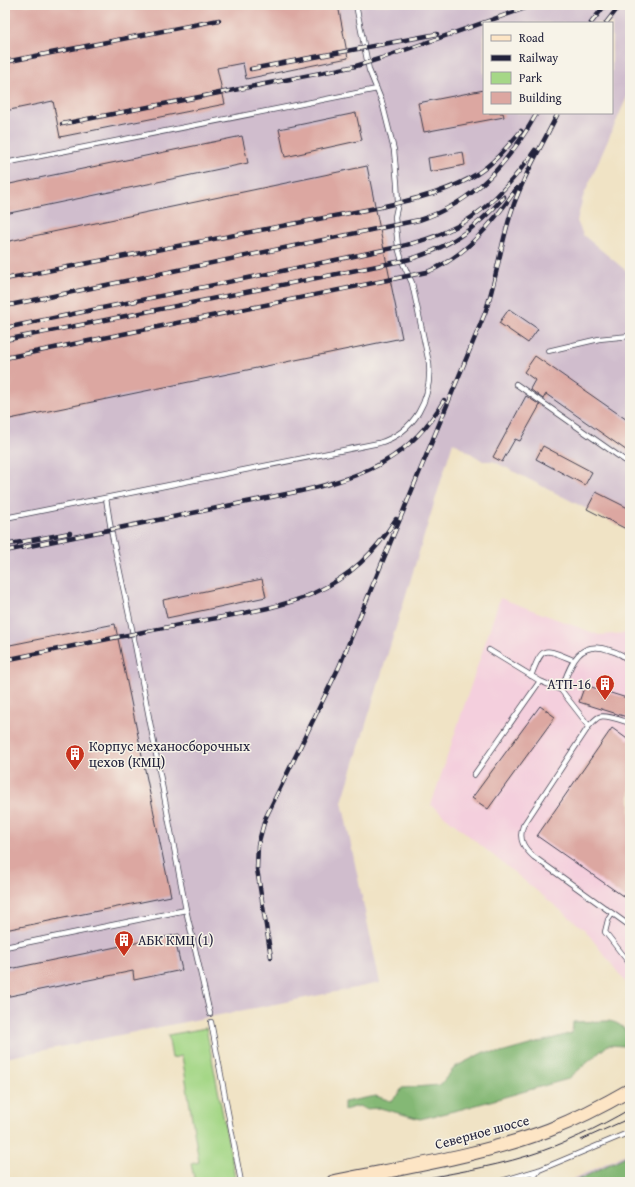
<svg xmlns="http://www.w3.org/2000/svg" width="635" height="1187" viewBox="0 0 635 1187" font-family="'Gentium Book Plus',serif">
  <style>
    .built { fill: #f4cfdd }
    .industrial { fill: #d0bdcd; fill-rule: evenodd }
    .green { fill: #a5d787; stroke: #647c61 }
    .forest { fill: #84b874; stroke: #536d58 }
    .building { fill: #dca7a1 }
    .lines { fill: none; stroke-linecap: round; stroke-linejoin: round }
    .lane-casing { stroke: #413f50; stroke-width: 6 }
    .secondary-casing { stroke: #413f50; stroke-width: 15 }
    .lane { stroke: #fff; stroke-width: 4.5 }
    .secondary { stroke: #fde5c5; stroke-width: 13 }
    .tram { stroke: #22223b; stroke-width: 1 }
    .rail-casing { stroke: #22223b; stroke-width: 4.5 }
    .rail { stroke: #f7f3e8; stroke-width: 3; stroke-dasharray: 9; stroke-linecap: butt }
    .labels { text-anchor: middle; stroke-width: 3; stroke-linejoin: round; paint-order: stroke }
    .poi-label { font-size: 14px; fill: #22223b; stroke: #f7f3e8; text-anchor: start }
    .street-label { font-size: 14px; fill: #22223b; stroke: #f7f3e8 }
  </style>
  <rect width="100%" height="100%" fill="#f7f3e8"/>
  <filter id="ink" filterUnits="userSpaceOnUse"><feTurbulence type="fractalNoise" baseFrequency=".025" numOctaves="2"/><feDisplacementMap in="SourceGraphic" scale="8" xChannelSelector="R" yChannelSelector="G"/><feConvolveMatrix kernelMatrix="1 2 1 2 8 2 1 2 1" color-interpolation-filters="sRGB"/></filter>
  <filter id="wash" filterUnits="userSpaceOnUse"><feTurbulence type="fractalNoise" baseFrequency=".012" numOctaves="4" result="noise"/><feDisplacementMap in="SourceGraphic" scale="16" xChannelSelector="R" yChannelSelector="G"/><feGaussianBlur stdDeviation="0.9" result="paint"/><feColorMatrix in="noise" values="0 0 0 0 0 0 0 0 0 0 0 0 0 0 0 0 0 1.4 0 .05"/><feComposite in="paint" operator="in"/></filter>
  <g filter="url(#wash)">
    <rect width="100%" height="100%" fill="#f0e3c5"/>
    <path class="built" d="M 500,598 L 599,635 L 630,633 L 630,988 L 585,930 L 431,805 Z"/>
    <path class="industrial" d="M 5,5 L 630,5 L 630,90 L 583,197 L 577,221 L 583,235 L 630,274 L 630,531 L 493,461 L 483,461 L 453,442 L 342,802 L 380,983 L 5,1058 ZM 484,23 L 612,23 L 612,113 L 484,113 Z
      M 630,1152 L 630,1182 L 567,1182 Z"/>
    <path class="green" d="M 206,1028 L 236,1182 L 195,1182 L 191,1164 L 199,1162 L 182,1056 L 172,1058 L 168,1035 Z"/>
    <path class="forest" d="M 608,1021 C 620,1022 633,1032 624,1046 L 608,1045 L 568,1079 L 462,1109 L 420,1119 L 380,1108 L 365,1109 L 359,1106 L 344,1110 L 344,1102 L 376,1096 L 391,1101 L 399,1093 L 402,1088 L 440,1085 L 455,1067 L 484,1052 L 501,1053 L 572,1033 L 573,1022 Z
      M 630,1154 L 630,1182 L 575,1182 L 576,1181 Z"/>
    <g id="blocks">
      <path class="building" d="M 5,5 L 338,5 L 348,58 L 246,79 L 243,63 L 217,68 L 225,104 L 60,137 L 53,101 L 5,111 Z
        M 484,90 L 484,113 L 503,113 L 504,117 L 424,132 L 418,103 Z
        M 356,113 L 362,140 L 285,157 L 279,129 Z
        M 242,136 L 248,163 L 5,214 L 5,185 Z
        M 463,152 L 465,165 L 430,172 L 428,158 Z
        M 367,166 L 402,338 L 5,420 L 5,242 Z
        M 509,309 L 538,329 L 528,343 L 499,323 Z
        M 535,356 L 630,422 L 630,453 L 546,394 L 543,399 L 530,389 L 535,380 L 524,372 Z
        M 526,396 L 540,405 L 520,441 L 515,439 L 502,462 L 493,457 Z
        M 543,446 L 592,472 L 585,485 L 536,459 Z
        M 596,492 L 630,509 L 630,531 L 587,509 Z
        M 262,579 L 266,597 L 167,618 L 163,600 Z
        M 115,624 L 171,896 L 5,930 L 5,646 Z
        M 585,685 L 630,699 L 630,718 L 579,702 Z
        M 540,706 L 555,717 L 488,809 L 472,798 Z
        M 612,728 L 630,741 L 630,901 L 537,836 Z
        M 179,934 L 181,943 L 176,944 L 182,970 L 134,980 L 133,971 L 5,997 L 5,970 Z"/>
    </g>
  </g>
  <g filter="url(#ink)">
    <use href="#blocks" fill-opacity="0" stroke="#413f50" stroke-width="1"/>
    <g class="lines">
      <defs>
        <path id="lane" d="M 5,163 L 377,89
          M 548,351 L 599,339 L 630,336
          M 516,384 L 630,464
          M 106,498 L 111,530 L 133,634 L 186,910 L 210,1014
          M 5,518 L 379,443 C 415,432 432,399 429,363 L 412,283 L 402,261 L 398,247 L 395,217 L 398,203 L 397,183 L 394,150 L 382,102 L 369,70 L 356,5
          M 489,650 L 540,681
          M 531,676 C 543,645 543,648 573,660
          M 561,690 C 570,667 577,639 609,650 C 617,652 624,655 630,662
          M 630,723 C 623,721 605,714 599,717 C 595,719 592,723 589,726 L 523,826 C 518,840 524,848 534,857 L 630,926
          M 474,775 L 540,681 L 561,690 L 589,726
          M 612,914 L 608,920 L 605,932 L 630,964
          M 5,947 L 186,910
          M 211,1022 L 241,1182
          M 498,1182 L 539,1170 L 630,1132
          M 530,1182 L 539,1170"/>
        <path id="secondary" d="M 333,1182 C 405,1167 480,1156 549,1130 C 577,1119 604,1105 630,1090"/>
      </defs>
      <use href="#lane" class="lane-casing"/>
      <use href="#secondary" class="secondary-casing"/>
      <use href="#lane" class="lane"/>
      <use href="#secondary" class="secondary"/>
      <path class="tram" d="M 581,1140 L 630,1118
        M 407,1182 C 447,1174 488,1168 527,1156 C 563,1145 597,1128 630,1109"/>
      <defs>
        <path id="rail" d="M 591,23 L 605,5
          M 606,23 L 620,5
          M 5,62 L 219,20
          M 251,69 L 437,34
          M 62,124 L 356,66 L 382,58 L 534,5
          M 5,279 L 381,207 C 414,199 448,192 477,174 C 494,163 508,146 521,131
          M 5,306 L 419,220 C 474,203 509,162 537,113
          M 5,328 L 398,247 C 414,243 430,239 445,232 C 483,216 511,184 535,150
          M 5,340 L 402,261 C 442,252 477,228 504,197
          M 5,358 L 427,272 C 466,257 494,221 517,188
          M 5,545 L 70,533
          M 5,551 L 301,491 C 364,477 411,458 444,400
          M 5,660 C 68,647 131,634 195,622 C 231,615 278,609 312,594 C 350,577 375,553 396,519
          M 271,957 L 257,869 L 258,845 L 265,819 L 339,667 L 485,313 C 497,278 501,241 513,207 C 524,174 543,144 558,113"/>
      </defs>
      <use href="#rail" class="rail-casing"/>
      <use href="#rail" class="rail"/>
    </g>
  </g>
  <defs>
    <symbol id="building-pin" viewBox="-11 -11 22 30"><path d="M0 17L-7.5 6A9.5 9.5 0 1 1 7.5 6Z" fill="#c8321e" stroke="#f7f3e8"/><path d="M-4-6H4V6H1V3H-1V6H-4ZM-2.5-4.3h1.7v1.8h-1.7ZM.8-4.3h1.7v1.8H.8ZM-2.5-1h1.7V.8h-1.7ZM.8-1h1.7V.8H.8Z" fill="#fff"/></symbol>
  </defs>
  <g fill-rule="evenodd">
    <use href="#building-pin" x="594" y="673" width="22" height="30"/>
    <use href="#building-pin" x="64" y="743" width="22" height="30"/>
    <use href="#building-pin" x="113" y="929" width="22" height="30"/>
  </g>
  <g class="labels">
    <g class="poi-label">
      <text x="591" y="689" text-anchor="end">АТП-16</text>
      <text x="89" y="751">Корпус механосборочных<tspan x="89" dy="16">цехов (КМЦ)</tspan></text>
      <text x="138" y="945">АБК КМЦ (1)</text>
    </g>
    <g class="street-label">
      <text transform="translate(482 1132) rotate(-15)" y="5">Северное шоссе</text>
    </g>
  </g>
  <rect width="635" height="1187" fill="none" stroke="#f7f3e8" stroke-width="20"/>
  <rect x="483" y="22" width="130" height="92" fill="#f7f3e8" stroke="#a29fa3"/>
  <rect x="491" y="35" width="20" height="6" fill="#fde5c5" stroke="#a29fa3"/>
  <text x="519" y="42" font-size="12" fill="#22223b">Road</text>
  <rect x="491" y="55" width="20" height="6" fill="#22223b" stroke="#a29fa3"/>
  <text x="519" y="62" font-size="12" fill="#22223b">Railway</text>
  <rect x="491" y="72" width="20" height="12" fill="#a5d787" stroke="#a29fa3"/>
  <text x="519" y="82" font-size="12" fill="#22223b">Park</text>
  <rect x="491" y="92" width="20" height="12" fill="#dca7a1" stroke="#a29fa3"/>
  <text x="519" y="102" font-size="12" fill="#22223b">Building</text>
</svg>
